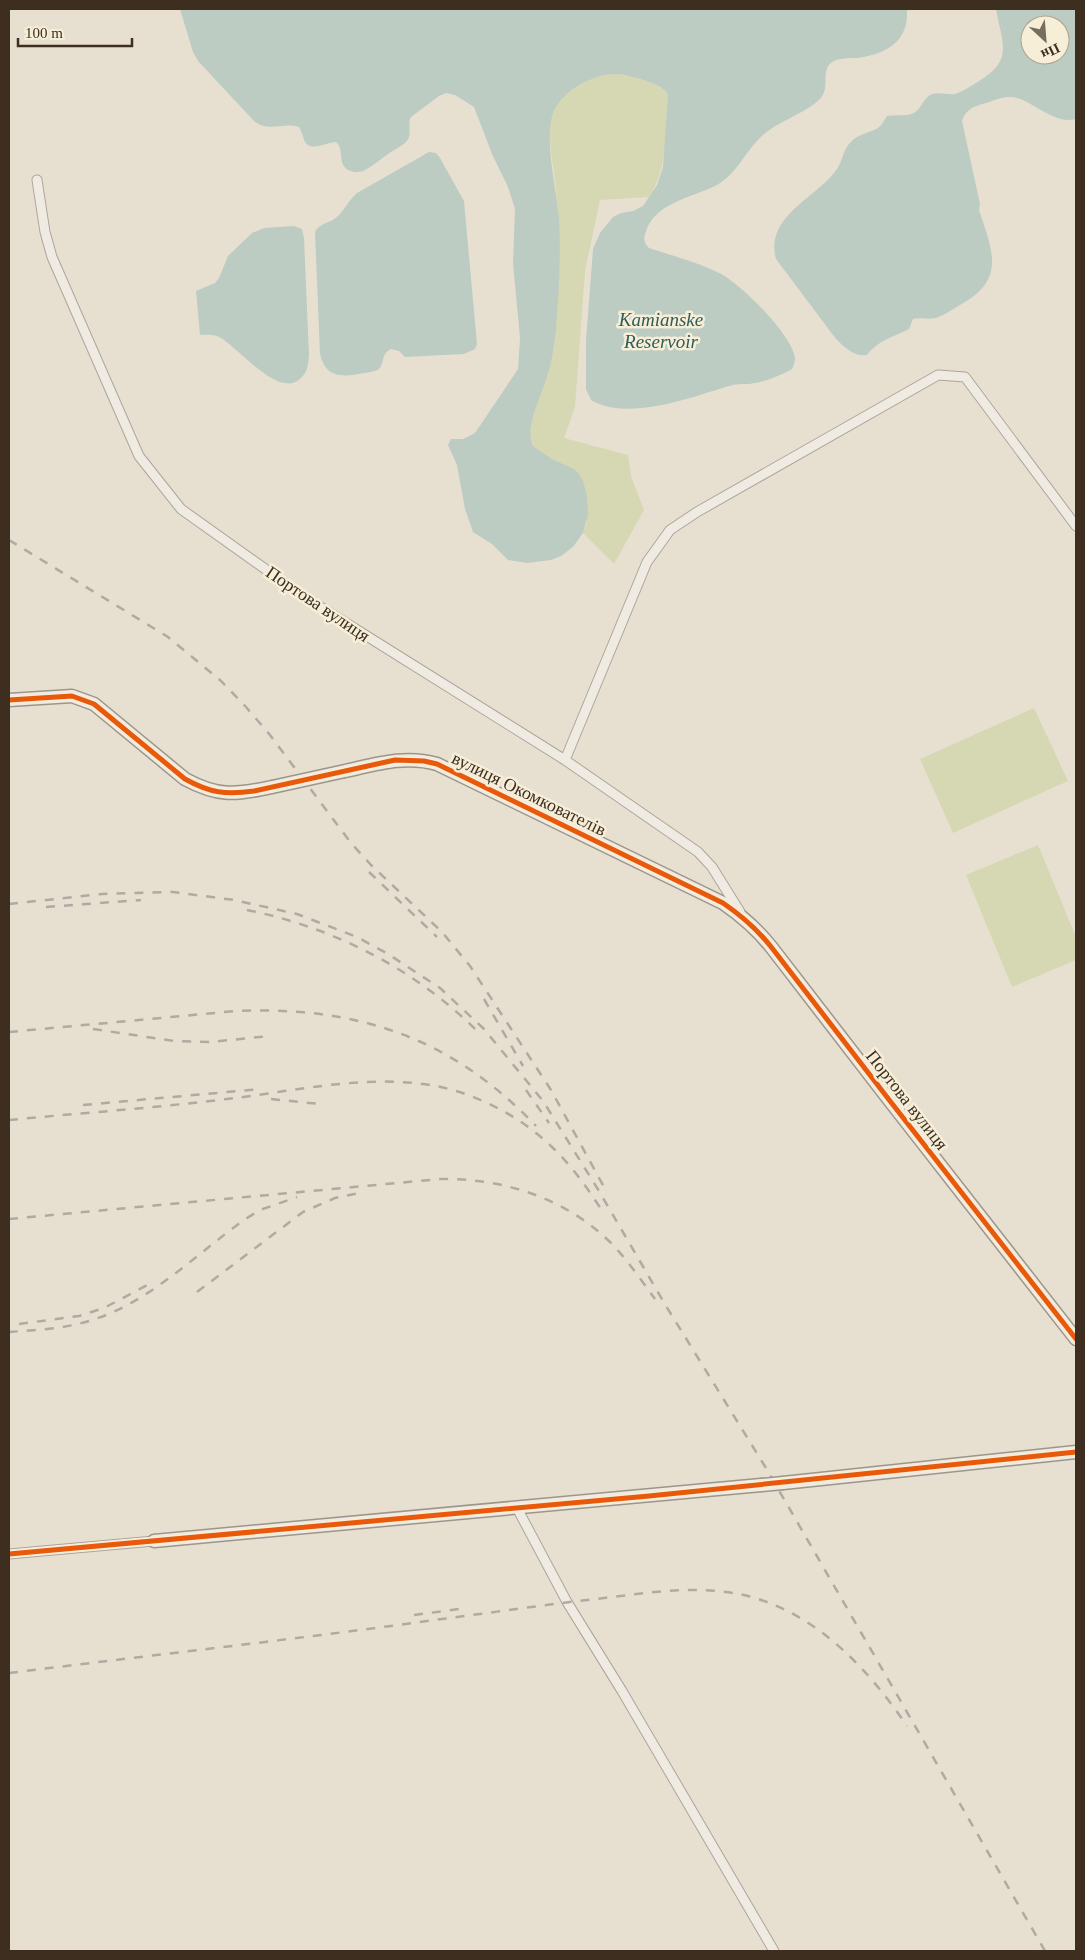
<svg xmlns="http://www.w3.org/2000/svg" width="1085" height="1960" viewBox="0 0 1085 1960" font-family="'Times New Roman',serif">
  <style>
    .green { fill: #d6d7b3 }
    .water { fill: #bcccc2; fill-rule: evenodd }
    .lines { fill: none; stroke-linecap: round; stroke-linejoin: round }
    .street-casing { stroke: #ada599; stroke-width: 11 }
    .secondary-casing { stroke: #9c958a; stroke-width: 15 }
    .street { stroke: #efebe3; stroke-width: 9 }
    .secondary { stroke: #efebe3; stroke-width: 12 }
    .rail { stroke: #afaaa2; stroke-width: 2.5; stroke-dasharray: 9 9; stroke-linecap: butt }
    .secondary-bridge-casing { stroke: #9c958a; stroke-width: 15; stroke-linecap: butt }
    .secondary-bridge { stroke: #efebe3; stroke-width: 12 }
    .cycleway-casing { stroke: #f7eed8; stroke-width: 8 }
    .cycleway { stroke: #e8590c; stroke-width: 5 }
    .labels { text-anchor: middle; stroke-width: 5; stroke-linejoin: round; paint-order: stroke }
    .street-label { font-size: 18px; fill: #3d2e20; stroke: #f7eed8 }
    .water-label { font-size: 19px; font-style: italic; fill: #2f5d5a; stroke: #f7eed8 }
  </style>
  <rect width="100%" height="100%" fill="#e7e0d1"/>
  <path class="green" d="M 609,73 C 624,74 659,82 668,94 L 668,101 C 665,135 668,168 649,197 L 600,200 L 585,271 L 575,407 L 564,438 L 628,455 L 631,476 L 644,510 L 614,564 L 583,533 L 587,522 L 565,465 L 552,459 L 533,446 C 523,426 543,396 547,376 C 553,354 556,331 557,309 C 560,270 560,229 556,190 C 554,165 545,136 554,111 C 562,91 589,78 609,73 Z
    M 1034,708 L 1068,781 L 953,833 L 920,759 Z
    M 1038,845 L 1076,937 L 1076,960 L 1012,987 L 966,875 Z"/>
  <path class="water" d="M 180,9 L 907,9 C 909,42 886,54 857,58 C 849,58 837,58 831,63 C 821,70 830,87 821,98 C 808,112 779,121 763,135 C 746,150 737,174 717,185 C 692,198 656,202 646,231 C 643,239 644,243 649,248 C 673,256 697,262 719,273 C 740,283 792,334 795,358 C 795,362 794,365 792,369 C 778,377 764,382 749,384 C 742,384 735,384 729,386 C 692,397 628,422 591,400 L 586,389 L 586,340 L 593,249 L 600,233 L 613,217 L 621,213 L 633,211 L 643,206 L 657,185 L 663,167 L 668,94 C 660,83 637,78 624,75 C 601,69 563,89 554,111 C 543,138 557,189 559,219 C 561,255 559,293 556,329 C 554,345 552,362 547,377 C 542,396 524,427 533,446 L 552,459 L 574,469 L 579,474 L 583,481 L 587,496 L 588,515 L 583,533 L 573,547 L 561,556 L 551,560 L 527,563 L 508,560 L 492,544 L 473,532 L 465,509 L 457,465 L 448,445 L 451,439 L 463,439 L 475,433 L 518,369 L 520,338 L 513,263 L 515,209 L 508,187 L 492,154 L 474,107 L 455,95 L 446,93 L 439,96 L 411,117 C 407,124 412,132 408,139 C 406,144 400,146 396,149 C 386,154 373,167 363,171 C 358,173 352,172 348,170 C 337,163 345,150 336,142 C 327,142 311,152 305,142 C 303,137 302,132 299,127 C 282,122 270,133 254,121 L 198,61 L 193,52 Z
    M 996,9 L 1076,9 L 1076,119 C 1052,125 1034,100 1012,97 C 1002,96 991,102 982,104 C 972,107 965,111 962,121 L 980,204 L 979,210 C 993,252 1006,280 960,305 C 952,310 944,315 936,318 C 928,320 921,317 913,319 L 909,329 C 894,337 878,340 867,355 C 855,357 845,348 836,339 L 776,259 C 764,216 817,198 837,169 C 843,160 843,149 851,142 C 858,134 869,133 878,128 C 882,125 884,120 887,116 C 896,114 905,117 914,113 C 922,108 923,98 932,94 C 940,92 947,95 955,94 C 964,91 971,86 979,81 C 1014,60 1002,43 996,9 ZM 1030,25 L 1060,25 L 1060,55 L 1030,55 Z
    M 429,152 L 436,153 L 440,158 L 464,201 L 477,344 L 475,349 L 464,354 L 405,357 L 399,351 L 391,349 C 381,354 385,362 379,369 C 375,372 369,372 364,373 C 343,377 326,379 320,354 L 315,232 C 320,222 330,224 338,216 C 345,209 349,200 357,193 Z
    M 294,226 L 302,229 L 304,238 L 309,355 C 308,365 308,372 300,379 C 277,399 238,346 219,337 C 213,334 206,335 200,335 L 196,291 L 215,283 L 219,278 L 228,256 L 252,233 L 264,228 Z"/>
  <g class="lines">
    <defs>
      <path id="street" d="M 37,180 L 45,232 L 52,257 L 139,456 L 181,509 L 306,598 L 565,760 L 698,852 L 712,867 L 740,912
        M 565,760 L 647,562 L 670,530 L 697,512 L 938,375 L 965,377 L 1076,526
        M 517,1508 L 567,1602 L 622,1691 L 774,1951
        M 9,1554 L 154,1541"/>
      <path id="secondary" d="M 9,700 L 72,696 L 94,704 L 185,779 C 218,797 236,795 272,787
        M 345,771 C 377,764 405,755 437,764 L 723,903 C 742,916 758,930 772,948 L 890,1101 L 1076,1339
        M 783,1483 L 1076,1452
        M 154,1541 L 761,1485"/>
    </defs>
    <use href="#street" class="street-casing"/>
    <use href="#secondary" class="secondary-casing"/>
    <use href="#street" class="street"/>
    <use href="#secondary" class="secondary"/>
    <path class="rail" d="M 9,540 L 168,637 L 220,680 L 246,707 L 270,735 L 351,843 L 371,865 L 442,932 L 470,966 L 551,1090 L 604,1187
      M 369,872 L 437,937
      M 9,904 L 102,894 L 173,892 L 234,900 L 297,914 L 357,937 L 388,954 L 440,988 L 484,1029 L 543,1101 L 599,1191 L 666,1306 L 766,1468 L 1045,1951
      M 46,907 L 141,900
      M 247,910 C 332,927 413,968 475,1029
      M 484,999 L 523,1066
      M 93,1029 L 174,1041 L 210,1042 L 270,1036
      M 9,1032 L 236,1011 C 357,1006 451,1037 536,1126
      M 526,1090 L 549,1123
      M 271,1099 L 320,1104
      M 83,1105 L 261,1089
      M 9,1120 C 81,1113 154,1108 227,1099 C 288,1092 352,1077 414,1083 C 464,1087 516,1112 552,1147 C 572,1166 588,1189 603,1212
      M 9,1219 L 440,1179 C 503,1178 565,1198 610,1242 C 627,1259 641,1280 655,1299
      M 197,1292 L 303,1212 L 335,1198 L 364,1192
      M 19,1324 L 79,1316 L 104,1308 L 151,1283
      M 9,1332 C 36,1330 65,1329 92,1320 C 150,1302 195,1255 244,1220 L 260,1210 L 297,1197
      M 414,1615 L 459,1609
      M 9,1673 C 153,1655 298,1639 442,1619 C 496,1612 550,1604 604,1598 C 654,1592 702,1584 752,1597 C 820,1617 868,1669 907,1726"/>
    <defs>
      <path id="secondary-bridge" d="M 272,787 L 345,771
        M 761,1485 L 783,1483"/>
    </defs>
    <use href="#secondary-bridge" class="secondary-bridge-casing"/>
    <use href="#secondary-bridge" class="secondary-bridge"/>
    <defs>
      <path id="cycleway" d="M 9,700 L 72,696 L 94,704 L 185,779 C 210,793 226,795 254,791 L 395,760 L 424,761 L 437,764 L 723,903 C 742,916 758,930 772,948 L 890,1101 L 1076,1339
        M 9,1554 L 649,1496 L 1076,1452"/>
    </defs>
    <use href="#cycleway" class="cycleway-casing"/>
    <use href="#cycleway" class="cycleway"/>
  </g>
  <g class="labels">
    <g class="street-label">
      <text transform="translate(318 604) rotate(34)" y="6">Портова вулиця</text>
      <text transform="translate(529 794) rotate(26)" y="6">вулиця Окомкователів</text>
      <text transform="translate(907 1100) rotate(52)" y="6">Портова вулиця</text>
    </g>
    <g class="water-label">
      <text x="661" y="326">Kamianske<tspan x="661" dy="22">Reservoir</tspan></text>
    </g>
  </g>
  <rect width="1085" height="1960" fill="none" stroke="#3d2e20" stroke-width="20"/>
  <g transform="translate(1045 40) rotate(154)"><circle r="24" fill="#f7eed8" stroke="#ada18e"/>
  <path d="M0-4L9 19L0 12L-9 19Z" fill="#786c5e"/>
  <text y="-8" font-size="14" font-weight="bold" text-anchor="middle" fill="#3d2e20">Пн</text>
  </g>
  <path d="M18 38v8h114v-8" fill="none" stroke="#3d2e20" stroke-width="2.5"/>
  <text x="25" y="38" font-size="15" fill="#3d2e20" stroke="#f7eed8" stroke-width="4" paint-order="stroke">100 m</text>
</svg>
